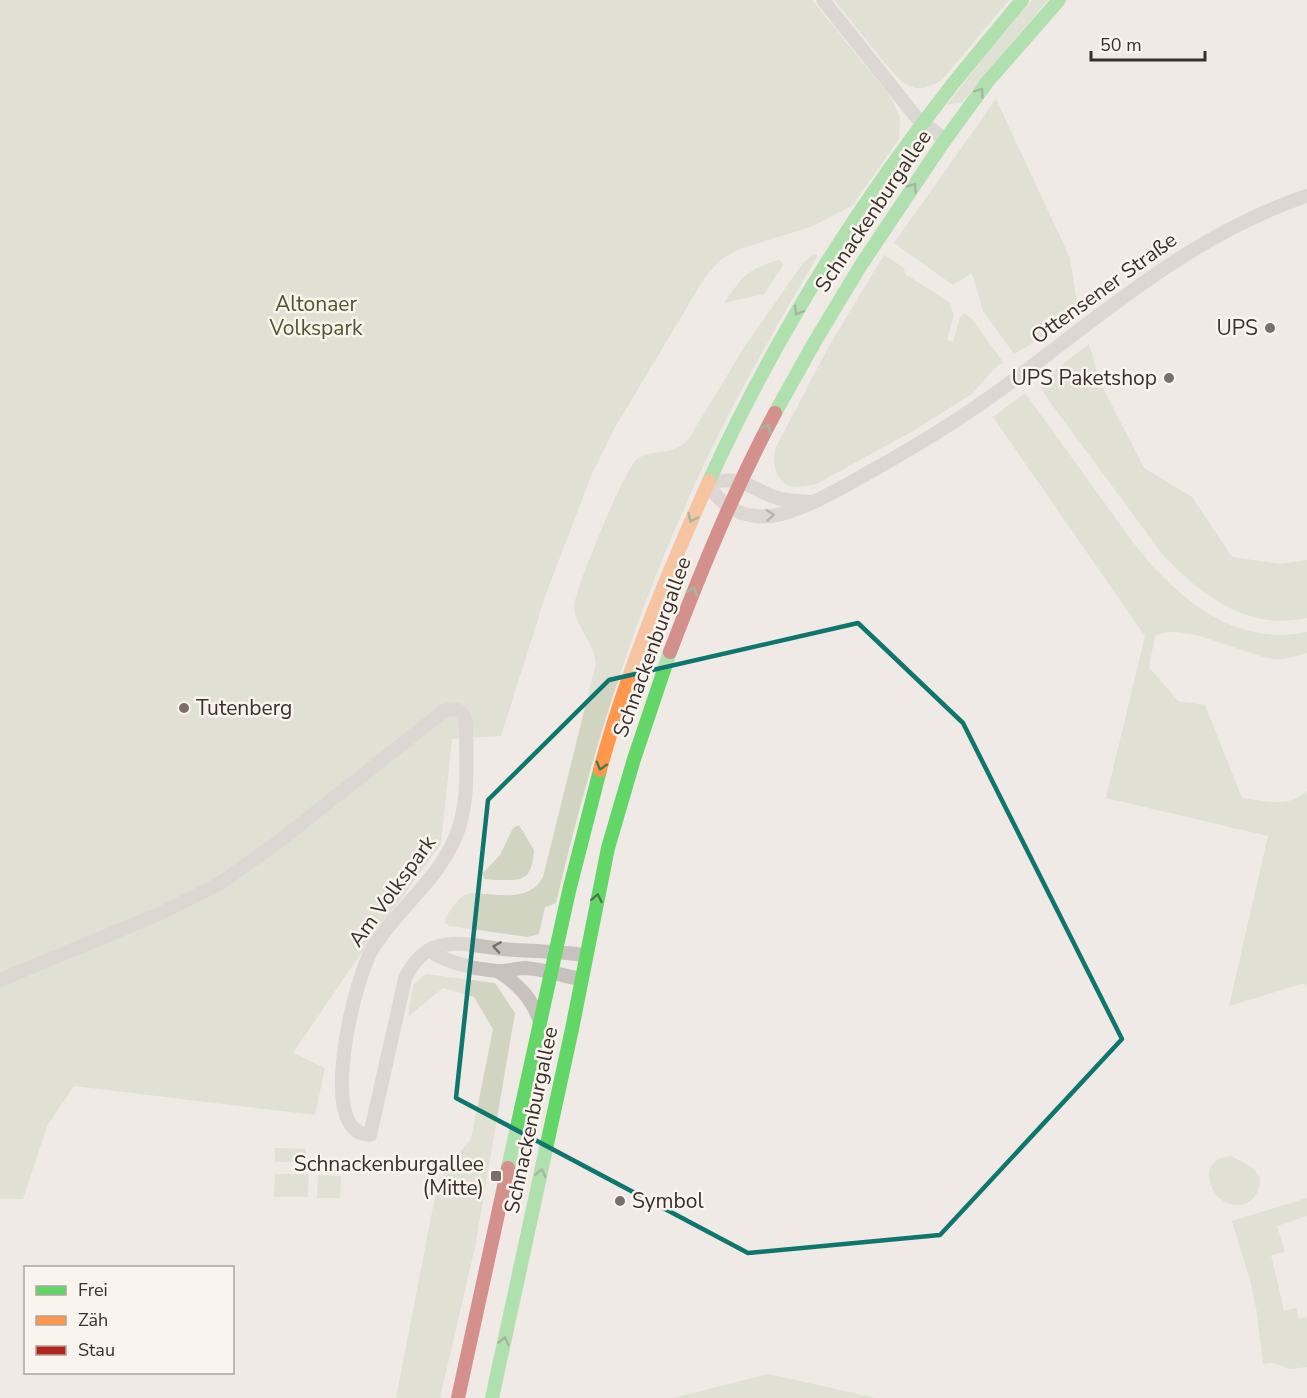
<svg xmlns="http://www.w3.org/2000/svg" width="1307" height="1398" viewBox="0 0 1307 1398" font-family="'Nunito Sans',sans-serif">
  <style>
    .green { fill: #d1d4c1 }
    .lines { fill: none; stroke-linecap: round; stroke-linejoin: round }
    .street { stroke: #c8c2be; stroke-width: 14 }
    .fast { stroke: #63d668; stroke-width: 14 }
    .slow { stroke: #ff974d; stroke-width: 14 }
    .jam { stroke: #b3261e; stroke-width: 14 }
    .oneway { stroke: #4c7a47 }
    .oneway2 { stroke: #7a716e }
    .marked { fill: none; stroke: #0f766e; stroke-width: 4.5; stroke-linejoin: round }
    .poi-dot { fill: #79706d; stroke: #faf4ee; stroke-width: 2 }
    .labels { text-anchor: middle; stroke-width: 5; stroke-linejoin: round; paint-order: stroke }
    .street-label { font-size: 21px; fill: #3a2f2c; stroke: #faf4ee }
    .park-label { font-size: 21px; fill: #4c5730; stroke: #faf4ee }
    .poi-label { font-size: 21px; fill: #3a2f2c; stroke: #faf4ee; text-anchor: end }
  </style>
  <rect width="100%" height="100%" fill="#efeae6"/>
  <path class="green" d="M 0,0 L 812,0 L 890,96 L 900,116 L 899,139 L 853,205 L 813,226 L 737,250 L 720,260 L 705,277 L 614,429 L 591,476 L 546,594 L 501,736 L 452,739 L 441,844 L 355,962 L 293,1053 L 325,1068 L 315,1115 L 74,1086 L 47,1126 L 23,1199 L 0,1199 Z
    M 834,0 L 1009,0 L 941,81 L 923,88 L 915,88 L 902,82 L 883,61 Z
    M 1032,0 L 1048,0 L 962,102 L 947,105 L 992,47 Z
    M 996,99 L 1070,258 L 1077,302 L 1054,331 L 1014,354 L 983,311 L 972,273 L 953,285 L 894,243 Z
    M 817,254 L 817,257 C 770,337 724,417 687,502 C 629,631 588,766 556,903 L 545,907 L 539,934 L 528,937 L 449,926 L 445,923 L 445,918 L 458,900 L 464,895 L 472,893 C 496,894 529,903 543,877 L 596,663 C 594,642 576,628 574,608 C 573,593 625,468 637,459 C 653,448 672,457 688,440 L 745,346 L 803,263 L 811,256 Z
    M 884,255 L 904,268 L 905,274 L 949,302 L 954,315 L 947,340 L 953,342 L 960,317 L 964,313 L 972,319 L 1003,362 L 994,369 L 972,394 L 913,431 L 818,483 C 810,485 798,489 789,486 C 774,480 772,460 776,447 L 829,346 Z
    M 779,260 L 782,262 L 783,265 L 764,294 L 724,303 C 744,275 746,270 779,260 Z
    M 1089,344 L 1100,382 L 1144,468 L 1192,497 L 1232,557 L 1281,564 L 1307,560 L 1307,618 C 1248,631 1202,596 1163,555 L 1050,402 L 1038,383 Z
    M 1025,393 L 1135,545 C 1176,597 1235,648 1307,632 L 1307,653 C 1297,656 1286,660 1275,659 C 1244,656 1183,620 1155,636 L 1149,667 L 1178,701 L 1205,705 L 1242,798 C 1264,801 1290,808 1307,791 L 1307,988 L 1305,983 L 1229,1006 L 1268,836 L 1106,798 L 1145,636 L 993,417 Z
    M 519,825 L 534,850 C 532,874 528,881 504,880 C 497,880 490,880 484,879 L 483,873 L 500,855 L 513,828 Z
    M 426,974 L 495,983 L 515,1013 L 475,1247 L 440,1398 L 396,1398 L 435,1197 L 447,1167 L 471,1139 L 493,1029 L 474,997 L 443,988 L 408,1017 L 413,985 Z
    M 275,1148 L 306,1149 L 306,1162 L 275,1162 Z
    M 1231,1156 L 1253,1168 L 1260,1178 C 1261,1206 1231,1215 1215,1193 C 1203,1175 1209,1157 1231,1156 Z
    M 275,1174 L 309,1174 L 308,1197 L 274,1197 Z
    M 318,1175 L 341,1176 L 340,1198 L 317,1198 Z
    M 1307,1198 L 1307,1216 L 1277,1226 L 1285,1252 L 1271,1255 L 1284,1311 L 1296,1308 L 1299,1319 L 1307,1317 L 1307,1367 L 1290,1369 L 1274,1363 L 1263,1364 L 1257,1313 L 1250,1280 L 1232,1221 Z
    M 768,1374 L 876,1398 L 673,1398 Z"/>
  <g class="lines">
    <path class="street" d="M 823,0 L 916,117 L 945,140
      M 810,502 C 801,501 791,501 781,499 C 748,490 748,474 708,483 C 721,507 743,519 772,516 C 804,511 846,485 875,469 C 927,440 976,409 1023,373 C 1112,306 1200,231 1307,196
      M 430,951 C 449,963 475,969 497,971 C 507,972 516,968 525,968 C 544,969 563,976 581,979
      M 499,972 C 519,985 532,998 540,1022
      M 0,980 L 159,914 L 219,884 L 278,842 L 444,711 C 457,706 465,712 466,725 C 466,762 470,804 455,838 C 437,881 397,909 373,948 C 355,977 323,1109 357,1131 C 360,1134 365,1134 370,1135 L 405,979 C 429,926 471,948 515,950 C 539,951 562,952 585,955"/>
    <path class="fast" d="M 775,413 L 814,343 L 861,265 L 940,147 L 988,81 L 1059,0
      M 709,481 C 773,340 857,206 952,85 C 975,56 999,28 1022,0
      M 508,1168 L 569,891 L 600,770
      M 492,1398 L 572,1029 L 608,848 L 634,759 L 670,652"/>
    <path class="slow" d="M 600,770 C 627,670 667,575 709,481"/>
    <path class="jam" d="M 670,652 C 701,571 734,490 775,413
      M 458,1398 L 508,1168"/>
  </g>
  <defs><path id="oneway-chevron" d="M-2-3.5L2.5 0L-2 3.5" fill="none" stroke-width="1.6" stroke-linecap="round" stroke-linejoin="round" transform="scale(1.5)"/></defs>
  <g class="oneway">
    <use href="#oneway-chevron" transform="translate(980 92) rotate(-54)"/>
    <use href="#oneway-chevron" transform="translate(913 187) rotate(-55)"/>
    <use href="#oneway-chevron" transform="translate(798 311) rotate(121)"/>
    <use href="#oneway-chevron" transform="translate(767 428) rotate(-64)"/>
    <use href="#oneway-chevron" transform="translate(692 518) rotate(115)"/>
    <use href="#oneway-chevron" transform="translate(693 591) rotate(-69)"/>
    <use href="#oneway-chevron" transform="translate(601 766) rotate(106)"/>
    <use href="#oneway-chevron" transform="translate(597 898) rotate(-78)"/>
    <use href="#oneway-chevron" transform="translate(541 1173) rotate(-78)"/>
    <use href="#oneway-chevron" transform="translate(504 1341) rotate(-78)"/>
  </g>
  <g class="oneway2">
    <use href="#oneway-chevron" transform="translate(770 515) rotate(-6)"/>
    <use href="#oneway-chevron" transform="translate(497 947) rotate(-171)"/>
  </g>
  <path d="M0 0H1307V1398H0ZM 858,623 L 963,723 L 1122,1039 L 940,1235 L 748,1253 L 456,1098 L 488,800 L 609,680 Z" fill="#efeae6" fill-opacity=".55" fill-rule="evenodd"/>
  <path class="marked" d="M 858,623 L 963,723 L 1122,1039 L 940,1235 L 748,1253 L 456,1098 L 488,800 L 609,680 Z"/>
  <g class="poi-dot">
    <circle cx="1270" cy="328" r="6"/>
    <circle cx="1169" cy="378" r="6"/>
    <circle cx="184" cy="708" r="6"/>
    <rect x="490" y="1170" width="12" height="12" rx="3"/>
    <circle cx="620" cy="1201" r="6"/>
  </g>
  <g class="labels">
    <g class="street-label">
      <text transform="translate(873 211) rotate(-56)" y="7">Schnackenburgallee</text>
      <text transform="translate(1104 288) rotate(-36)" y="7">Ottensener Straße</text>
      <text transform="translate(652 647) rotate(-70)" y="7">Schnackenburgallee</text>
      <text transform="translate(392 891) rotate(-54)" y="7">Am Volkspark</text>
      <text transform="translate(531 1120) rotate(-78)" y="7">Schnackenburgallee</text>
    </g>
    <g class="park-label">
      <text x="316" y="311">Altonaer<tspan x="316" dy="24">Volkspark</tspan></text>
    </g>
    <g class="poi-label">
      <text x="1258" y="335">UPS</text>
      <text x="1157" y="385">UPS Paketshop</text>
      <text x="196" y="715" text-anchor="start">Tutenberg</text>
      <text x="484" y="1171">Schnackenburgallee<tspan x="484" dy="24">(Mitte)</tspan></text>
      <text x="632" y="1208" text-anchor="start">Symbol</text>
    </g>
  </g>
  <rect x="24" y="1266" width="210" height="108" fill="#faf4ee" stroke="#ada5a0" stroke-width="1.5"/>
  <rect x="36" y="1286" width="30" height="9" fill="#63d668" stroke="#ada5a0" stroke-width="1.5"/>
  <text x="78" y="1296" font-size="18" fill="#3a2f2c">Frei</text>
  <rect x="36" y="1316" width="30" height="9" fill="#ff974d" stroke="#ada5a0" stroke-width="1.5"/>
  <text x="78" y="1326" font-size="18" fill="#3a2f2c">Zäh</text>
  <rect x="36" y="1346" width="30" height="9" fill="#b3261e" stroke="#ada5a0" stroke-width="1.5"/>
  <text x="78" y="1356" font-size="18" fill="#3a2f2c">Stau</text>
  <path d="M1091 51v9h114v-9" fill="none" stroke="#3a2f2c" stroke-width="3"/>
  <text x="1100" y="51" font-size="18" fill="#3a2f2c" stroke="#faf4ee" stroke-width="4.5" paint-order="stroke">50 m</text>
</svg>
